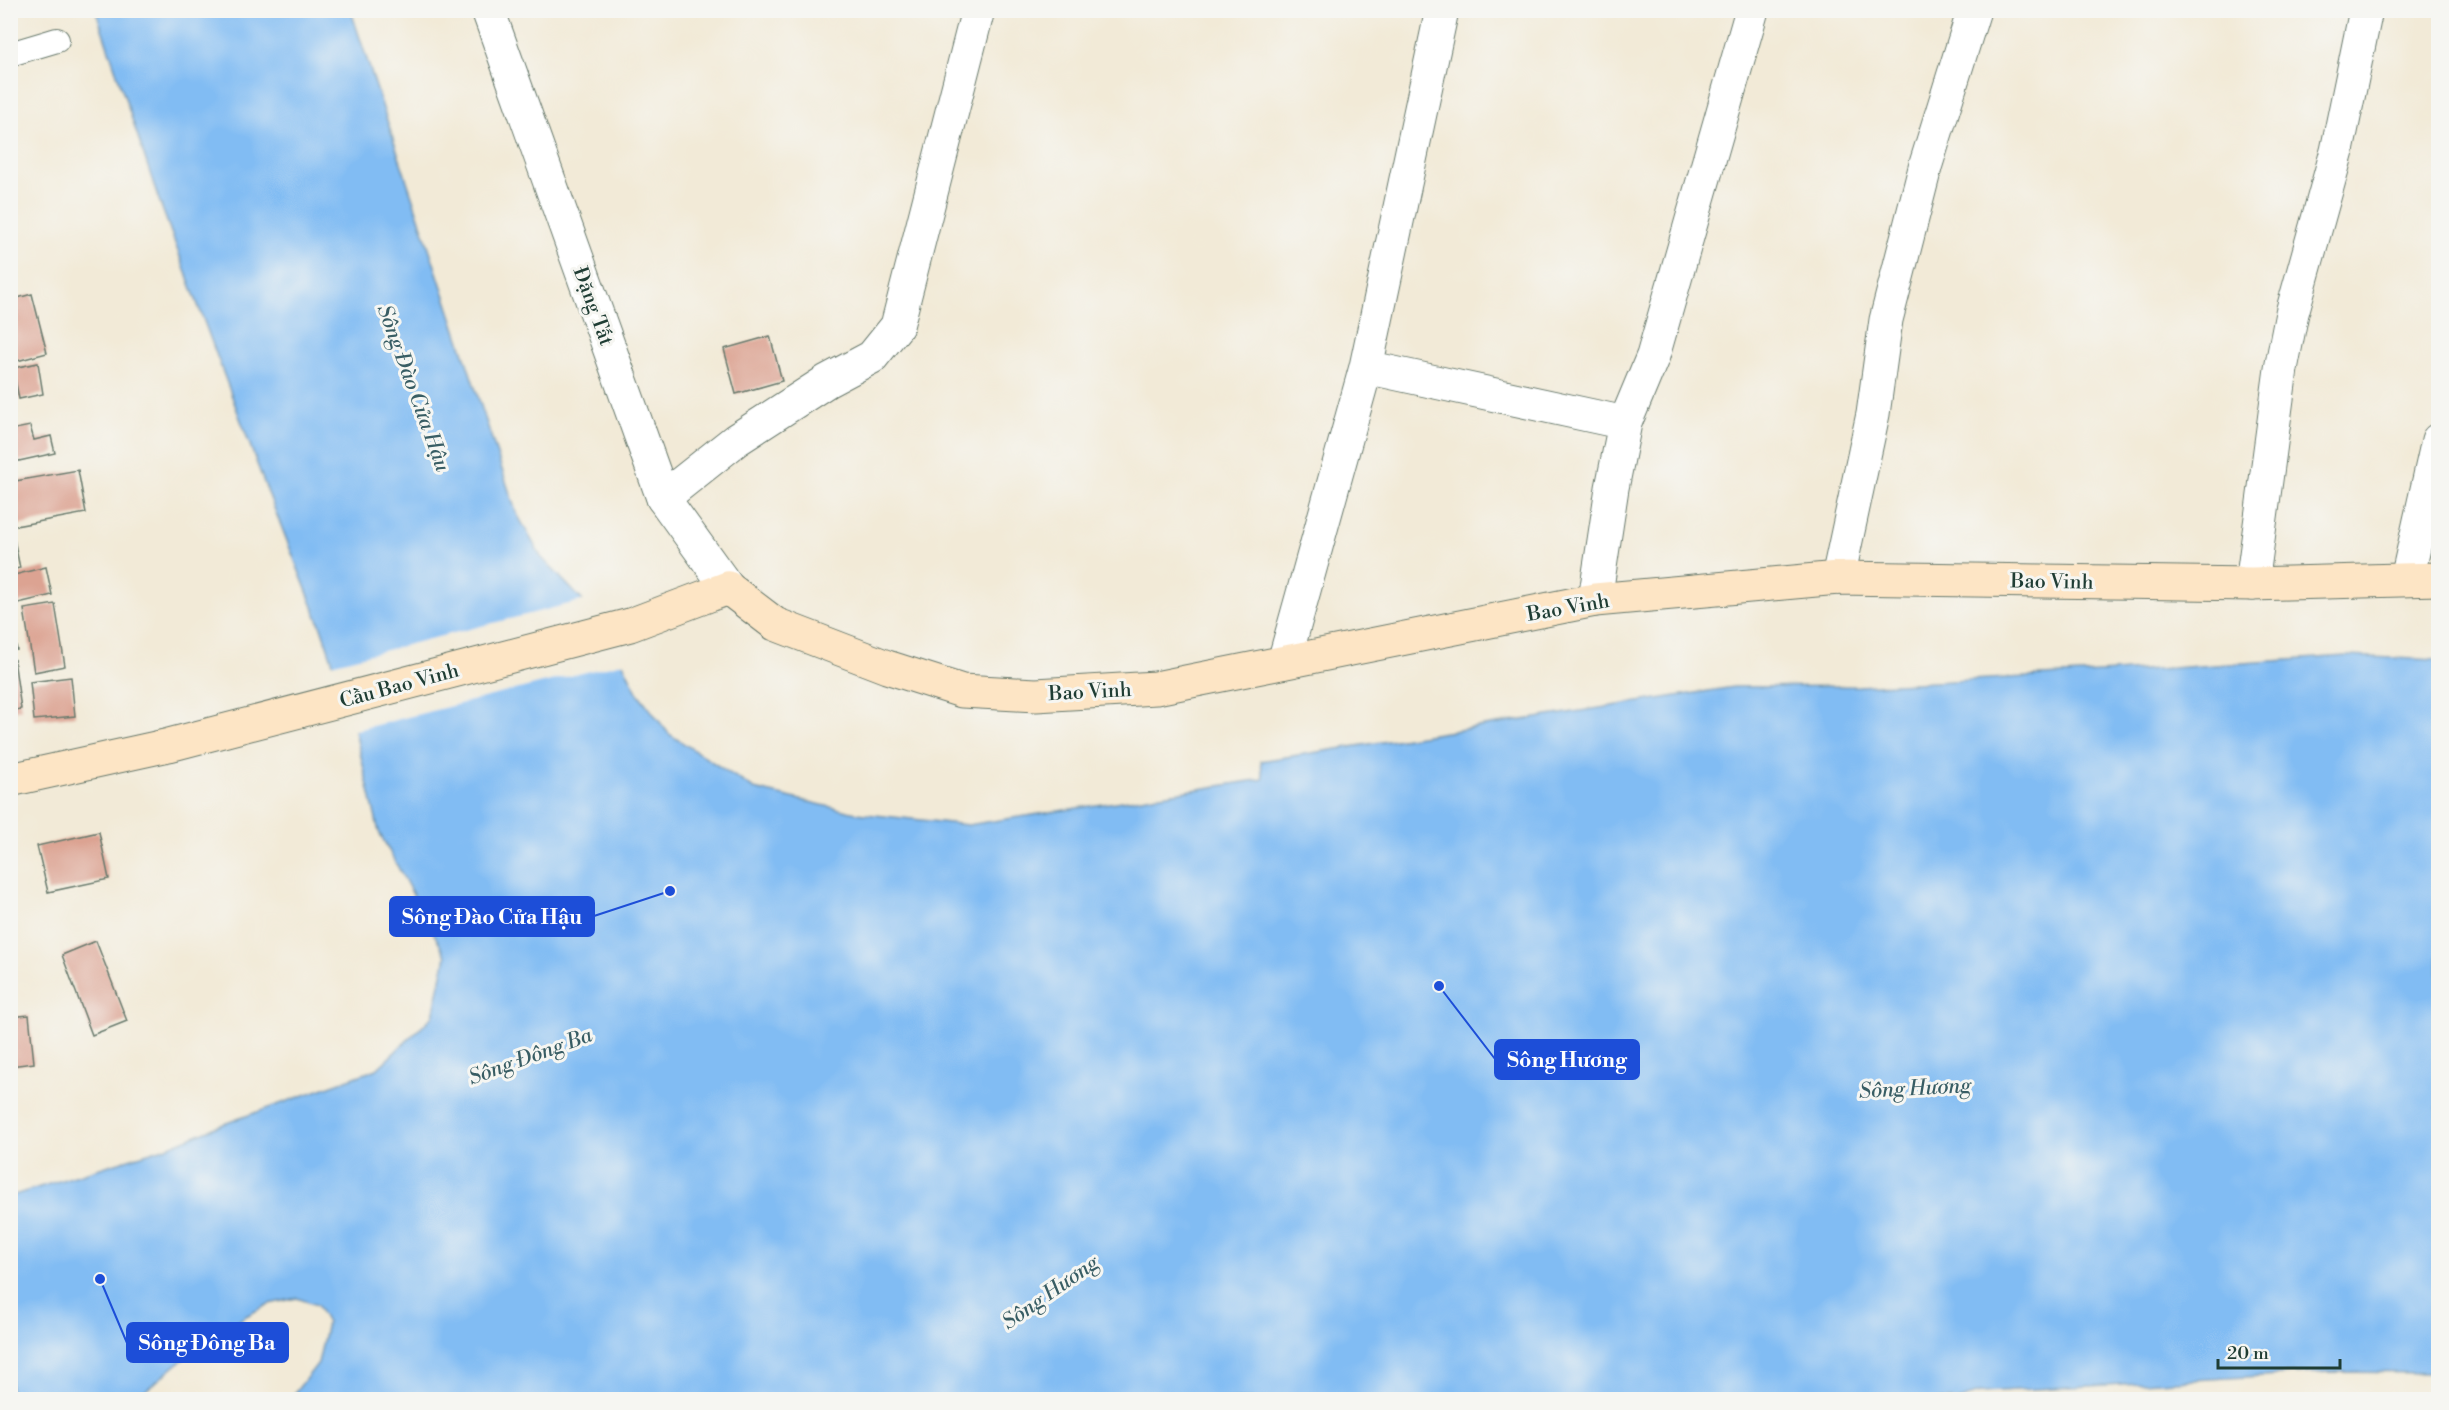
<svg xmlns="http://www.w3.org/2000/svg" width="2449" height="1410" viewBox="0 0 2449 1410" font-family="'Libre Bodoni',serif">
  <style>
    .water { fill: #81bcf3; stroke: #507c94; stroke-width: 1.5 }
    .pier { fill: #f2ead7 }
    .building { fill: #dca392 }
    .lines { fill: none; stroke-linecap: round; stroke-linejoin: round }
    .service-casing { stroke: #697a6d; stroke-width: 26 }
    .minor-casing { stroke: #697a6d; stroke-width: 35 }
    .tertiary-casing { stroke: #697a6d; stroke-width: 35 }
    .secondary-casing { stroke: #697a6d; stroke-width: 35 }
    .service { stroke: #fff; stroke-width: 24 }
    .minor { stroke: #fff; stroke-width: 33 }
    .tertiary { stroke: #fff; stroke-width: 33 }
    .secondary { stroke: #fde5c5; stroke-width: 33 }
    .labels { text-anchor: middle; stroke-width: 6; stroke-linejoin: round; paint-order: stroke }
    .street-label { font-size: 20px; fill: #1f3d34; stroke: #f6f6f2 }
    .water-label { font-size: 21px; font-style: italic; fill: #385d64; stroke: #f6f6f2 }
    .leader { fill: none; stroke: #1d4ed8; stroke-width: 2 }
    .callout-dot { fill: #1d4ed8; stroke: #f6f6f2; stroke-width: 2 }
    .callout { fill: #1d4ed8; stroke: #1d4ed8; stroke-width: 2 }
    .callout-label { font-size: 21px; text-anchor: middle; font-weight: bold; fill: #fff }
  </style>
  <rect width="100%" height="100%" fill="#f6f6f2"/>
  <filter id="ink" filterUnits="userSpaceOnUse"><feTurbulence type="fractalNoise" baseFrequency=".0167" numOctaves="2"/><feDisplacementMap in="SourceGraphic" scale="12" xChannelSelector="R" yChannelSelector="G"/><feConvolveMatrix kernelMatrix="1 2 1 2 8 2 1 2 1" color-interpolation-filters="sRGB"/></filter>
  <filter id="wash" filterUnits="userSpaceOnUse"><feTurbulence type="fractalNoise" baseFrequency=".008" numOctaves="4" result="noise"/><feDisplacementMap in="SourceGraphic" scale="24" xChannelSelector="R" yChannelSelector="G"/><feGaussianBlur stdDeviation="1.35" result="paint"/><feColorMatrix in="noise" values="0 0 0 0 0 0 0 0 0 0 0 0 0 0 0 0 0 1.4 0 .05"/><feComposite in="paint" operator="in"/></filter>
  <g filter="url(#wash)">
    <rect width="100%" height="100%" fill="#f2ead7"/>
    <path class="water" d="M 96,11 L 351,11 L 516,512 L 541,557 L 604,623 L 637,692 L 669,734 L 754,789 L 856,813 L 968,825 L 1263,779 L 1261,761 L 1734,687 L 1859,686 L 2100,673 L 2346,656 L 2438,660 L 2438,1373 L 2330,1372 L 1983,1392 L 1958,1400 L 290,1399 L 318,1363 L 327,1323 L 317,1305 L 297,1298 L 269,1304 L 246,1316 L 181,1361 L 135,1399 L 11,1400 L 11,1196 L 167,1147 L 221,1125 L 377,1069 L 433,1016 L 446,956 L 379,832 L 353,723 L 321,627 L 263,480 L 159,200 Z"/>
    <path class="pier" d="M 585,600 L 606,622 L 626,662 L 352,731 L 331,664 Z"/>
    <g id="blocks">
      <path class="building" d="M 32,294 L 47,353 L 17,361 L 10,335 L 10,300 Z
        M 770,336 L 782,381 L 736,394 L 724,349 Z
        M 38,363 L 43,394 L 19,399 L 13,368 Z
        M 30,426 L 34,440 L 51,436 L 55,453 L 10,463 L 10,430 Z
        M 78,470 L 86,513 L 10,527 L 10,482 Z
        M 10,534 L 13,534 L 20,568 L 10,570 Z
        M 46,567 L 52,595 L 10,605 L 10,576 Z
        M 55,604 L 65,666 L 34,672 L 24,609 Z
        M 10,612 L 17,650 L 10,651 Z
        M 14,659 L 21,709 L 10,711 L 10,660 Z
        M 71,677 L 75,716 L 34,720 L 30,682 Z
        M 99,832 L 109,879 L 48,892 L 37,846 Z
        M 10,927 L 17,953 L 10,955 Z
        M 96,941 L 127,1021 L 92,1035 L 62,955 Z
        M 29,1015 L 34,1063 L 10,1066 L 10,1017 Z"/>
    </g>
  </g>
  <g filter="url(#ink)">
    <use href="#blocks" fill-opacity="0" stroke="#697a6d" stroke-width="1.5"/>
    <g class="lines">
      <defs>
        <path id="service" d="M 10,54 L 57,40"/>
        <path id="minor" d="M 1366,367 L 1625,423
          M 663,498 L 736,440 L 827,381 L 872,357 L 897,326 L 978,10
          M 1838,578 L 1873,414 L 1886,320 L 1926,164 L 1974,10
          M 2407,579 L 2438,440
          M 2252,584 L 2281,369 L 2292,313 L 2337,151 L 2366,10
          M 1595,600 L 1612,488 L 1625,423 L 1653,356 L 1752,10
          M 1284,662 L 1366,367 L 1442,10"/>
        <path id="tertiary" d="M 488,10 L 663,498 L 728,588"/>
        <path id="secondary" d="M 10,780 L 169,745 L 630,625 L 728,588 L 775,624 L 887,667 L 962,691 L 1036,695 L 1156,688 L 1595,600 L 1838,578 L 2252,584 L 2438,579"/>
      </defs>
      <use href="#service" class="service-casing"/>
      <use href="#minor" class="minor-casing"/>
      <use href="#tertiary" class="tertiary-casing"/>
      <use href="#secondary" class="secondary-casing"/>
      <use href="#service" class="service"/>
      <use href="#minor" class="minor"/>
      <use href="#tertiary" class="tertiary"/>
      <use href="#secondary" class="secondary"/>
    </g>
  </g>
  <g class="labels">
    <g class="street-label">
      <text transform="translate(594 306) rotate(70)" y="7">Đặng Tất</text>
      <text transform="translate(2052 581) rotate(1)" y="7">Bao Vinh</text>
      <text transform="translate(1568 607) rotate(-10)" y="7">Bao Vinh</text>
      <text transform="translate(399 685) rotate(-15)" y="7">Cầu Bao Vinh</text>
      <text transform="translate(1090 691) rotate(-3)" y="7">Bao Vinh</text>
    </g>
    <g class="water-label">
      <text transform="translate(414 388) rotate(70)" y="7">Sông Đào Cửa Hậu</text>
      <text transform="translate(530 1056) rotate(-20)" y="7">Sông Đông Ba</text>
      <text transform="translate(1915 1088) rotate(-3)" y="7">Sông Hương</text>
      <text transform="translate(1050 1292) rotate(-35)" y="7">Sông Hương</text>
    </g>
  </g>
  <path class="leader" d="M670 891L594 916M1439 986L1495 1059M100 1279L127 1343"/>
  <g class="callout-dot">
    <circle cx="670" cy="891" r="6"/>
    <circle cx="1439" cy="986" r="6"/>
    <circle cx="100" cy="1279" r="6"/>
  </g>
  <g class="callout">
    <rect x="390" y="897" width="204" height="39" rx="6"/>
    <rect x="1495" y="1040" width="144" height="39" rx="6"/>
    <rect x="127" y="1323" width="161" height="39" rx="6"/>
  </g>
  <g class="callout-label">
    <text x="492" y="924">Sông Đào Cửa Hậu</text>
    <text x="1567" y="1067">Sông Hương</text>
    <text x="207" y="1350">Sông Đông Ba</text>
  </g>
  <rect width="2449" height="1410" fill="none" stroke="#f6f6f2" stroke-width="36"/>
  <path d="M2218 1359v9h122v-9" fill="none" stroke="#1f3d34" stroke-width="3"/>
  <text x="2227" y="1359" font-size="18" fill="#1f3d34" stroke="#f6f6f2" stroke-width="4.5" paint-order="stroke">20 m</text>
</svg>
